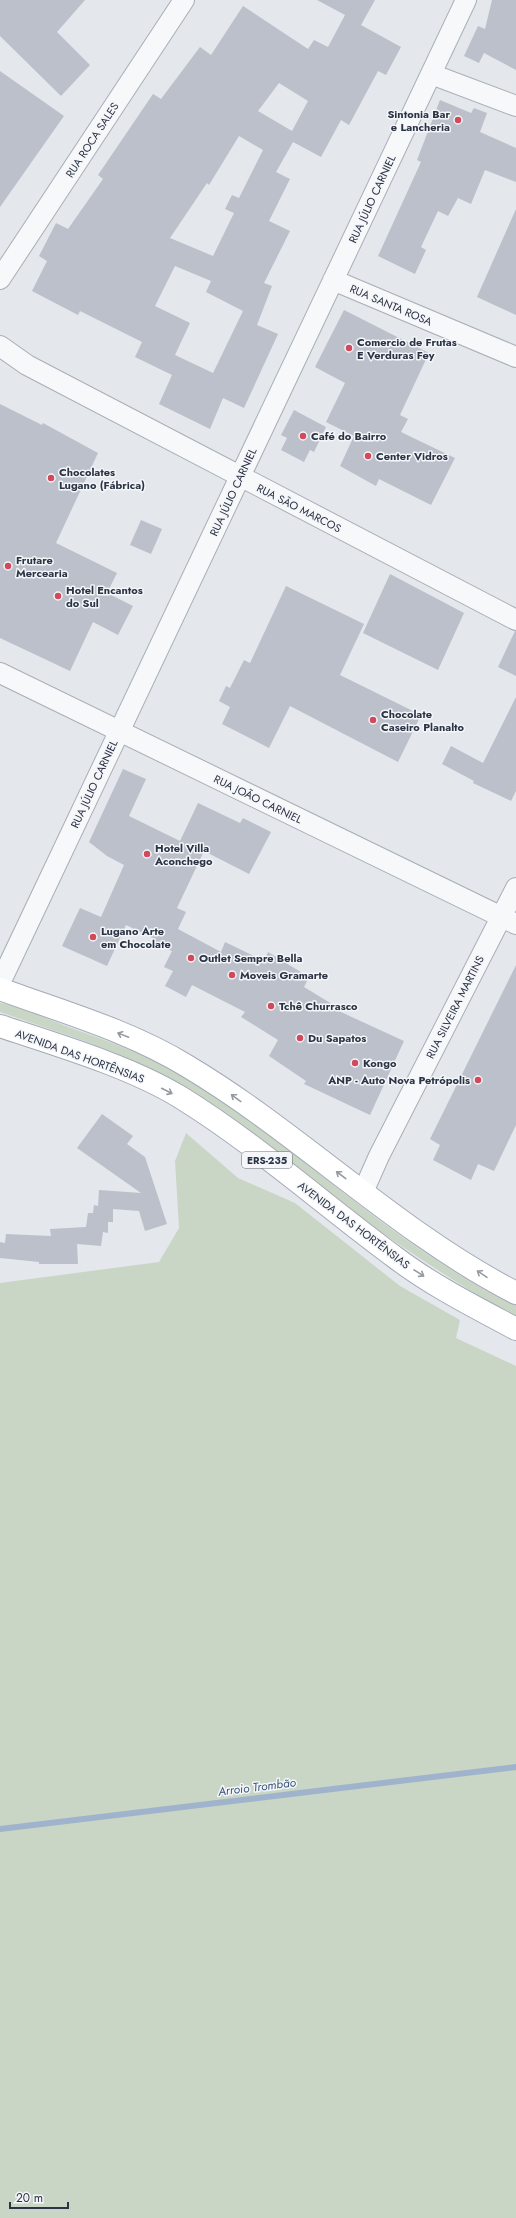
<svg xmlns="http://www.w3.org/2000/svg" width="516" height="2218" viewBox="0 0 516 2218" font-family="Jost,sans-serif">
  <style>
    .green { fill: #c9d6c5 }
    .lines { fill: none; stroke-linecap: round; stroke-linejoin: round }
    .stream { stroke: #9fb4cc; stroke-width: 6 }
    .building { fill: #bbc0ca; fill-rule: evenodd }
    .minor-casing { stroke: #a9aeb7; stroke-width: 22 }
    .major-casing { stroke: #a3abb8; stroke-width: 24 }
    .minor { stroke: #f7f8fa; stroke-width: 20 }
    .major { stroke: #fff; stroke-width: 22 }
    .oneway { stroke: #959aa2 }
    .poi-dot { fill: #d1495b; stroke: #f4f6f9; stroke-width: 1.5 }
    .labels { text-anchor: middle; stroke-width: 3; stroke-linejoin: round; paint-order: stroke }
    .shield { fill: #f4f6f9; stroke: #676e7b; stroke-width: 1 }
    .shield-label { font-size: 10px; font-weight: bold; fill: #2b3445 }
    .poi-label { font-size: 11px; font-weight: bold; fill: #2b3445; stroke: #f4f6f9; text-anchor: start }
    .street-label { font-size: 11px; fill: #2b3445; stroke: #f4f6f9 }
    .water-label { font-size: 12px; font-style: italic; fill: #34527a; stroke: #f4f6f9 }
  </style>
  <rect width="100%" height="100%" fill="#e4e7ec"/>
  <path class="green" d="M 0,1003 C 15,1004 55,1022 71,1028 C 110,1042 150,1056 185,1077 C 299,1147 394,1248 516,1305 L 516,1318 C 460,1285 406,1251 353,1212 C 295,1168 240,1120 177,1083 C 122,1051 60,1033 0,1012 Z
    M 186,1133 L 238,1178 L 295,1203 L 400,1286 L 460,1320 L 456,1338 L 516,1366 L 516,2218 L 0,2218 L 0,1283 L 159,1262 L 179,1228 L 175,1161 Z"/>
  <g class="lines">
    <path class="stream" d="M 0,1829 L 516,1767"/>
  </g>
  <path class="building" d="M 0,0 L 85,0 L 57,32 L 90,65 L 61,96 L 0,36 Z
    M 317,0 L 375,0 L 361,25 L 401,47 L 386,75 L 378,71 L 349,125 L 341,120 L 321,157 L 293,142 L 276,172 L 290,179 L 269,221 L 290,231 L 264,283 L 272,286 L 257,325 L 278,334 L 244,408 L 223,398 L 210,429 L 159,404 L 172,375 L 135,357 L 142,342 L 80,311 L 78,315 L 32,291 L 47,261 L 39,256 L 56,223 L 68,229 L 103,179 L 98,175 L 153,94 L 161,99 L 200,47 L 211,55 L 243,6 L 308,49 L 314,40 L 328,47 L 345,15 ZM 279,83 L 308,101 L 292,131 L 258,111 ZM 239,136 L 263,150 L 239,198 L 232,195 L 225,209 L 234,213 L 213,256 L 170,238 L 207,183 L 209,185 ZM 175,266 L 211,281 L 206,292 L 243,311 L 213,373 L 175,355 L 190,323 L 155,306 Z
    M 492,0 L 516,0 L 516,70 L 484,53 L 479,63 L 464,56 L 478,26 L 485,29 Z
    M 0,71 L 64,116 L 0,207 Z
    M 440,100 L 471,113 L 474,108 L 487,113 L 480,132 L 516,148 L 516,182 L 485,170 L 471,204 L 458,198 L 448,216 L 438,211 L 421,247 L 426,250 L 415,274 L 378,256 L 421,162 L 417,160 Z
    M 516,209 L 516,315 L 477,297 Z
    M 344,310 L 429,353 L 400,415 L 408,419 L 401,432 L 455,458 L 431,505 L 379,479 L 376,486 L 340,466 L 354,436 L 326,422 L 345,383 L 315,367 Z
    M 0,404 L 42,425 L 43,423 L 98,453 L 56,543 L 117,573 L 107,593 L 133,606 L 118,635 L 93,622 L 70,671 L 0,638 Z
    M 294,410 L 326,427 L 314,452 L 310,450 L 304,462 L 281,450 L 287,438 L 281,435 Z
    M 141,520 L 162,529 L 151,554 L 130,545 Z
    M 390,574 L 464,613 L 438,670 L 363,633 Z
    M 286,586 L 364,624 L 340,675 L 421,715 L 398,762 L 290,706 L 269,748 L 222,724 L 230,707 L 219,701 L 226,686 L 230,688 L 244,660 L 250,663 Z
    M 515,631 L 516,631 L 516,676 L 498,667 Z
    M 516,697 L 516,791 L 511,801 L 473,783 L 474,781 L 442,764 L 451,746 L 483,763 Z
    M 123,769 L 146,779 L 129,816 L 180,841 L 198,803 L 240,823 L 243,818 L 271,832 L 249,874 L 204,851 L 177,908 L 186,912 L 178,929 L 221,952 L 225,942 L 264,961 L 268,952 L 309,977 L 304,987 L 332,1004 L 330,1007 L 404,1041 L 370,1115 L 304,1084 L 306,1081 L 269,1056 L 278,1040 L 241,1017 L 245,1012 L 192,985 L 186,997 L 165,986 L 173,971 L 164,967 L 172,951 L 153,943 L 153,938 L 126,925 L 107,966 L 62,946 L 80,908 L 101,917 L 124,865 L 107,856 L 89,842 Z
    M 516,965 L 516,1125 L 494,1171 L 478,1164 L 471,1180 L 433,1160 L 440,1145 L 430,1139 Z
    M 102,1114 L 133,1136 L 127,1144 L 145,1157 L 167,1224 L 145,1231 L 139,1211 L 113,1209 L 113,1222 L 108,1222 L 108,1233 L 103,1232 L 101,1246 L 77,1244 L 78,1264 L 39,1264 L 39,1262 L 0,1258 L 0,1242 L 5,1243 L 6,1234 L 51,1236 L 50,1229 L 86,1227 L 88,1213 L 93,1213 L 94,1205 L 98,1206 L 99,1190 L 141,1193 L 77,1148 Z"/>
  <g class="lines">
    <defs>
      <path id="minor" d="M 431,74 L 516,106
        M 0,279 L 184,0
        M 333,280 L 516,357
        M 0,346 L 27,365 L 516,620
        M 0,673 L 516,924
        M 0,983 L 466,0
        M 363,1192 L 379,1156 L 516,888"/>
      <path id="major" d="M 0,989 C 63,1012 130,1031 187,1066 C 301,1134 397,1232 516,1293
        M 0,1026 C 57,1045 129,1066 180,1097 C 256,1144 324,1205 396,1258 C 433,1286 475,1307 516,1329"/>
    </defs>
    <use href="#minor" class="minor-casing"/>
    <use href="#major" class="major-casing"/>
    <use href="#minor" class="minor"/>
    <use href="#major" class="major"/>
  </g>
  <defs><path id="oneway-shaft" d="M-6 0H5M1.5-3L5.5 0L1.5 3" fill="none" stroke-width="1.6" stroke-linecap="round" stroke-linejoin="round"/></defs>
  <g class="oneway">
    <use href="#oneway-shaft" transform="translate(123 1035) rotate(-158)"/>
    <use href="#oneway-shaft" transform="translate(167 1091) rotate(27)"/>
    <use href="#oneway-shaft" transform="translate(236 1098) rotate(-144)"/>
    <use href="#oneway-shaft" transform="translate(341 1175) rotate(-143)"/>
    <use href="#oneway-shaft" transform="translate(419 1273) rotate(32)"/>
    <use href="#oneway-shaft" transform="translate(482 1274) rotate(-146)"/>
  </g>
  <g class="poi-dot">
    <circle cx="458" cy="120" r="4"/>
    <circle cx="349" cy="348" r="4"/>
    <circle cx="303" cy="436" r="4"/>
    <circle cx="368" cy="456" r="4"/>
    <circle cx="51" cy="478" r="4"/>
    <circle cx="8" cy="566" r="4"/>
    <circle cx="58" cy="596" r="4"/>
    <circle cx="373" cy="720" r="4"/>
    <circle cx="147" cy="854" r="4"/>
    <circle cx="93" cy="937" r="4"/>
    <circle cx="191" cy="958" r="4"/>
    <circle cx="232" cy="975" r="4"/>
    <circle cx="271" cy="1006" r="4"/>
    <circle cx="300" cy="1038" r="4"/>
    <circle cx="355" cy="1063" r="4"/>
    <circle cx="478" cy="1080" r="4"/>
  </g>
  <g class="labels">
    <rect class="shield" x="242" y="1152" width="50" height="16" rx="3"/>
    <g class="shield-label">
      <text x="267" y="1164">ERS-235</text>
    </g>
    <g class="poi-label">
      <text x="450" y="118" text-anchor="end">Sintonia Bar<tspan x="450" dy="13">e Lancheria</tspan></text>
      <text x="357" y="346">Comercio de Frutas<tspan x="357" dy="13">E Verduras Fey</tspan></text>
      <text x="311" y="440">Café do Bairro</text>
      <text x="376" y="460">Center Vidros</text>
      <text x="59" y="476">Chocolates<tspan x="59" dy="13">Lugano (Fábrica)</tspan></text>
      <text x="16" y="564">Frutare<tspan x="16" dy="13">Mercearia</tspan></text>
      <text x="66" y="594">Hotel Encantos<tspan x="66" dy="13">do Sul</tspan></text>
      <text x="381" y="718">Chocolate<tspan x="381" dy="13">Caseiro Planalto</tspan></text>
      <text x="155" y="852">Hotel Villa<tspan x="155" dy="13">Aconchego</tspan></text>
      <text x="101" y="935">Lugano Arte<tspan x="101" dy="13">em Chocolate</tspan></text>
      <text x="199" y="962">Outlet Sempre Bella</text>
      <text x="240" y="979">Moveis Gramarte</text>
      <text x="279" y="1010">Tchê Churrasco</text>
      <text x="308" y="1042">Du Sapatos</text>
      <text x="363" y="1067">Kongo</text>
      <text x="470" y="1084" text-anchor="end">ANP - Auto Nova Petrópolis</text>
    </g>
    <g class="street-label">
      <text transform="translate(92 140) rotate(-57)" y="4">RUA ROCA SALES</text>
      <text transform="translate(372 199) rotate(-65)" y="4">RUA JÚLIO CARNIEL</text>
      <text transform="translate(391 305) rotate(23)" y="4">RUA SANTA ROSA</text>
      <text transform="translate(233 492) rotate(-65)" y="4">RUA JÚLIO CARNIEL</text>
      <text transform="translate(299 508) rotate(27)" y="4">RUA SÃO MARCOS</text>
      <text transform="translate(94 784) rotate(-65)" y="4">RUA JÚLIO CARNIEL</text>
      <text transform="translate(258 799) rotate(26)" y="4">RUA JOÃO CARNIEL</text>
      <text transform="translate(455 1007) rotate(-63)" y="4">RUA SILVEIRA MARTINS</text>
      <text transform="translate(80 1056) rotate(20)" y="4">AVENIDA DAS HORTÊNSIAS</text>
      <text transform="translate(354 1225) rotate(37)" y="4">AVENIDA DAS HORTÊNSIAS</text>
    </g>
    <g class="water-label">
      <text transform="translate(257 1787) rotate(-7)" y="4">Arroio Trombão</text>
    </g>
  </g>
  <path d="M10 2202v6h58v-6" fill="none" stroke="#2b3445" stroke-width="2"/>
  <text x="16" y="2202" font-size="12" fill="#2b3445" stroke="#f4f6f9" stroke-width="3" paint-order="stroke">20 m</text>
</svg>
